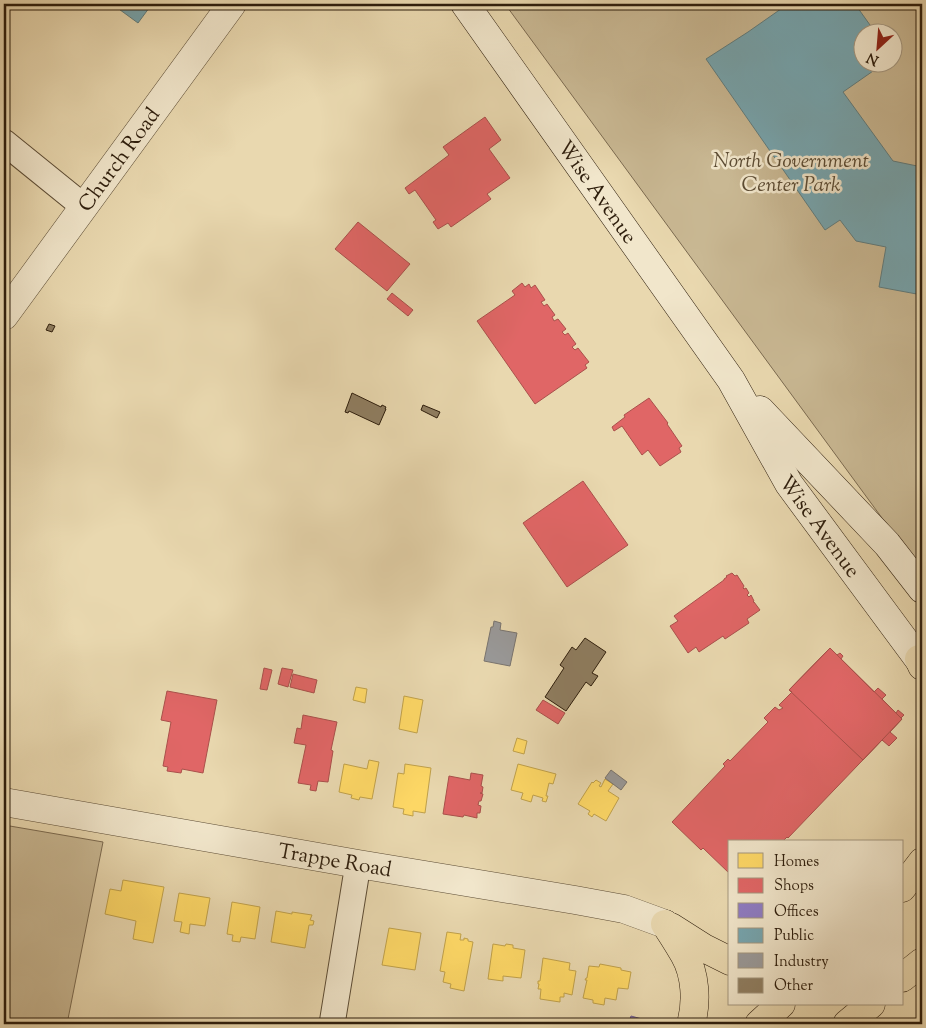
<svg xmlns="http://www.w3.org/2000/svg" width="926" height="1028" viewBox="0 0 926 1028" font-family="'Sorts Mill Goudy',serif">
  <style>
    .green { fill: #c9b893; stroke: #7b6a50; fill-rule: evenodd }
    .homes { fill: #ffd966; stroke: #c0a14b }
    .shops { fill: #e06666; stroke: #aa504b }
    .offices { fill: #8e7cc3; stroke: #71608c }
    .public { fill: #76a5af; stroke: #607c7e }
    .industry { fill: #999; stroke: #79746f }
    .building { fill: #8f7e61; stroke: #2d1d0c }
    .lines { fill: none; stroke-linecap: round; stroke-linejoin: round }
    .minor-casing { stroke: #5c4c35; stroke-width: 27 }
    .tertiary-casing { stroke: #5c4c35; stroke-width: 29 }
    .secondary-casing { stroke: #2d1d0c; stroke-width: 29 }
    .primary-casing { stroke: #2d1d0c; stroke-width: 29 }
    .minor { stroke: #f1e6cb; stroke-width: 25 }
    .tertiary { stroke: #f1e6cb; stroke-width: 28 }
    .secondary { stroke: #f1e6cb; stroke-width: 28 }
    .primary { stroke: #e9d8af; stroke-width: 28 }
    .labels { text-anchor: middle; stroke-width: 5; stroke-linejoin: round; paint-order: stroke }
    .street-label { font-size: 21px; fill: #2d1d0c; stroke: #f1e6cb }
    .park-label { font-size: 21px; font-style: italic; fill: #5c4c34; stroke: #f1e6cb }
  </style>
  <rect width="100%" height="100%" fill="#e9d8af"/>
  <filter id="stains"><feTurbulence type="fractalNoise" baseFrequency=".004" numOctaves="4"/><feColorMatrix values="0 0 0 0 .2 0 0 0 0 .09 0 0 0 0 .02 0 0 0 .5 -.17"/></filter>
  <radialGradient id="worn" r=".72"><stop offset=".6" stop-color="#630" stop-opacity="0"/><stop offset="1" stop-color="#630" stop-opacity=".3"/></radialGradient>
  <path class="green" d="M 505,4 L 922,4 L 922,566 L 882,518 ZM 864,32 L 894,32 L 894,62 L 864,62 Z
    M 4,825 L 103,842 L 67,1024 L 4,1024 Z"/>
  <path class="homes" d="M 356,687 L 367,689 L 365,703 L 353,700 Z
    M 404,696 L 423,700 L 417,733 L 399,729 Z
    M 517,738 L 527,741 L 524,754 L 513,751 Z
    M 369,760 L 379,762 L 372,799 L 360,797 L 359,800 L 351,798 L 352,795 L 339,792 L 344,764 L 367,769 Z
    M 405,764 L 431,768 L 425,813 L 413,811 L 413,816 L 403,814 L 404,809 L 393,807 L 398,773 L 404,774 Z
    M 518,764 L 556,774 L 553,784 L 549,783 L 546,796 L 548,796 L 546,802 L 542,801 L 543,798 L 533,795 L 531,802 L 521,799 L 523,793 L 511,790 Z
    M 605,779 L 613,784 L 608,791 L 619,798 L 606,821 L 594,814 L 592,817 L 588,814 L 590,811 L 578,804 L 592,782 L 593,783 L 596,780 L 601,783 L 599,786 L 601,787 Z
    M 123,880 L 164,887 L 153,943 L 133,939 L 136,921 L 105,914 L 110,889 L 121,891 Z
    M 179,893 L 210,898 L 205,926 L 190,924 L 189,934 L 180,932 L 182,922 L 174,921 Z
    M 232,902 L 260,907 L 255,939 L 241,937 L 240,942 L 232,941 L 233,935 L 227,934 Z
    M 276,911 L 292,914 L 292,912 L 312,915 L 310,920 L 314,921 L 313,925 L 309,925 L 305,948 L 271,942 Z
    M 389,928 L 421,933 L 415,970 L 382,965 Z
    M 447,932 L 461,934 L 460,940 L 464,940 L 464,938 L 468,939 L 468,941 L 473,942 L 464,991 L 450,988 L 451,984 L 443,982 L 445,972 L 440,971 Z
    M 493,944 L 505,946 L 506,944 L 513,945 L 513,948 L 525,950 L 521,978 L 503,976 L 503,981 L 488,979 Z
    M 543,958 L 570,963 L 569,970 L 576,971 L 572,995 L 564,993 L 564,997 L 560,997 L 560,1002 L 540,999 L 541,989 L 538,989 L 539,984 L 538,984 L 538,981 L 540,981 Z
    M 600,964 L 621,968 L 621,970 L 631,972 L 628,989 L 618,988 L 616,1000 L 605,998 L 604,1005 L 593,1003 L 593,1000 L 583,998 L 587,980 L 585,980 L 586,978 L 587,978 L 589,966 L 599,967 Z"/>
  <path class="shops" d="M 485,117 L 501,140 L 489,149 L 510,178 L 487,194 L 491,199 L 451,227 L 448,223 L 438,229 L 433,222 L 436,220 L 415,190 L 409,194 L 405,188 L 449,155 L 443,147 Z
    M 358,222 L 410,264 L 387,291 L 335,249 Z
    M 522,283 L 525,287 L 529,284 L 531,288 L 535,285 L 545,300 L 541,302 L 544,306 L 547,304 L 555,315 L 552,317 L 554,321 L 558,319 L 566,329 L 562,332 L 565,335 L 568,333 L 576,344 L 572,347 L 575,350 L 578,348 L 589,362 L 585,365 L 587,368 L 535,404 L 477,321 L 515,295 L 512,291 Z
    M 392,293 L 413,310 L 408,316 L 387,299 Z
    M 649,398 L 668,423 L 667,424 L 682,446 L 679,448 L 681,452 L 660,466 L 648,450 L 642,455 L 622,426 L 614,431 L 612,427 L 625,417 L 624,415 Z
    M 583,481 L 628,545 L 567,587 L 523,523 Z
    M 732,573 L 735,576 L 737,575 L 744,586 L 743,588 L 744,589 L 746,588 L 749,593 L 747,595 L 749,597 L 751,595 L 754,601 L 753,602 L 754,602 L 760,610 L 747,619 L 749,623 L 725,639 L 723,636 L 699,652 L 696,647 L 688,653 L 670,626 L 678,621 L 674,616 L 724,580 L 724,579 L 727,577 L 726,576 Z
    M 830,648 L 837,655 L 840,653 L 843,656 L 841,659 L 874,692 L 878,688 L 886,695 L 882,699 L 896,713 L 898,710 L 904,715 L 901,718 L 902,719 L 890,732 L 897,738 L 889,746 L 882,740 L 788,838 L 787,837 L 782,842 L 730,842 L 730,874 L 703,848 L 701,850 L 672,822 L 725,766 L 723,764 L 728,759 L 730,761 L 768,722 L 764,718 L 775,707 L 779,710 L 783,708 L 779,705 L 792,692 L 789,690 Z
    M 830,648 L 902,719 L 863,760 L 789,690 Z
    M 264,668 L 272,670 L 267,690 L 260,689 Z
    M 282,668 L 293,670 L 288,687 L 278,684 Z
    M 293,674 L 317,680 L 314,693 L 290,687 Z
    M 167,691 L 217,700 L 203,773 L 182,769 L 181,773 L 167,771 L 168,767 L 163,766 L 171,722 L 161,720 Z
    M 543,700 L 565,713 L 558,724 L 536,710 Z
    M 303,715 L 337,722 L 331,750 L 333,751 L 328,782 L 318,781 L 316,791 L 310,790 L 311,785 L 298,783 L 306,745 L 294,743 L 297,728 L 301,729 Z
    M 471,773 L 483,775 L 481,786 L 483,787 L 482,793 L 480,793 L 483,794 L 481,801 L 479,801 L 478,805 L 481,806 L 480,813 L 477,813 L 477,818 L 464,815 L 463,817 L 443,814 L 449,776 L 470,780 Z"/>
  <path class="offices" d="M 631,1016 L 653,1022 L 655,1024 L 628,1024 Z"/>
  <path class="public" d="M 112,4 L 152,4 L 138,23 Z
    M 788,4 L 855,4 L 875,32 L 864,32 L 864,62 L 886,62 L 843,92 L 893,161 L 922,167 L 922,295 L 879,287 L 886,247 L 856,241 L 840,220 L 825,230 L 706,59 L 748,32 Z"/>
  <path class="industry" d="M 494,621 L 501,623 L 500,630 L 517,633 L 510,666 L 484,661 L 491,627 L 493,627 Z
    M 611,770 L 627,782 L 621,790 L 605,778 Z"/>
  <path class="building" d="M 49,324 L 55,326 L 52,332 L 46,330 Z
    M 352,393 L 381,407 L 382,405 L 386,407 L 385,409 L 386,409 L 379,425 L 349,411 L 348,413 L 345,412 Z
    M 423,405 L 440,412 L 437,418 L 421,410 Z
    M 585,638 L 606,652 L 592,673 L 598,676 L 591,686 L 586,682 L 566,711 L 545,697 L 564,668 L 560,665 L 572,647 L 576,650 Z"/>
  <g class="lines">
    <defs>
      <path id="minor" d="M 4,142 L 83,206
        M 332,1024 L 358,864"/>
      <g id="tertiary">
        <path id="s1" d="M 4,316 L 232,4"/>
        <path id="s2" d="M 4,802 L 358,864 L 575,900 L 624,909 L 665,924"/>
      </g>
      <g id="secondary">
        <path id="s3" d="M 465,4 L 731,380 L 789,484 L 922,664"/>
        <path d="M 760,410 L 887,544 L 922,589"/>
      </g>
      <path id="primary" d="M 919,659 L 922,666
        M 902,888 L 922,862
        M 665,924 C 672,934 678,944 684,954 C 696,975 697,1002 691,1024
        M 671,927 L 704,948 L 730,961
        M 902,978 L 922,962
        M 759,1024 L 781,1004
        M 847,1024 L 871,1004"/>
    </defs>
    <use href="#minor" class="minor-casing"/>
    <use href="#tertiary" class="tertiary-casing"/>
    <use href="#secondary" class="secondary-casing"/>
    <use href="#primary" class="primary-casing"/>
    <use href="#minor" class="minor"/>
    <use href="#tertiary" class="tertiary"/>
    <use href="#secondary" class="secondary"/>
    <use href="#primary" class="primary"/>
  </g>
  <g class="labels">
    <g class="street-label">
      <text dy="7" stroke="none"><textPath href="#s1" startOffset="194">Church Road</textPath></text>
      <text dy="7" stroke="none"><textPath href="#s3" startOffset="230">Wise Avenue</textPath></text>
      <text dy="7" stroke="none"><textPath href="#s3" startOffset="632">Wise Avenue</textPath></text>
      <text dy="7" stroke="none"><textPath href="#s2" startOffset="336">Trappe Road</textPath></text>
    </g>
    <g class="park-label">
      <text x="791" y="167">North Government<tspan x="791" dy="24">Center Park</tspan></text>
    </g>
  </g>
  <rect width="926" height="1028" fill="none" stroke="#e9d8af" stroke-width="20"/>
  <rect x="5" y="5" width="916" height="1018" fill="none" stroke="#2d1d0c" stroke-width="2.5"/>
  <rect x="10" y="10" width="906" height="1008" fill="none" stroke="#2d1d0c"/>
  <rect x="728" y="840" width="175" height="165" fill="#f1e6cb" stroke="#a3967f"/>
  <rect x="738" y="853" width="25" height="15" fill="#ffd966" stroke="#a3967f"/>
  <text x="774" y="866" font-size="15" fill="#2d1d0c">Homes</text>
  <rect x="738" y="878" width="25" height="15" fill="#e06666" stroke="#a3967f"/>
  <text x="774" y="890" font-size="15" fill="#2d1d0c">Shops</text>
  <rect x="738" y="903" width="25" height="15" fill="#8e7cc3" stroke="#a3967f"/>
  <text x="774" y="916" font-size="15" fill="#2d1d0c">Offices</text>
  <rect x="738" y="928" width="25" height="15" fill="#76a5af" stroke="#a3967f"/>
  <text x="774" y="940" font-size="15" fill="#2d1d0c">Public</text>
  <rect x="738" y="953" width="25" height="15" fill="#999999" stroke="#a3967f"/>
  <text x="774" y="966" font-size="15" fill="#2d1d0c">Industry</text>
  <rect x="738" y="978" width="25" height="15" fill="#8f7e61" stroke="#a3967f"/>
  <text x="774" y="990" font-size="15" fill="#2d1d0c">Other</text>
  <g transform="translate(878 48) rotate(206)"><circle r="24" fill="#f1e6cb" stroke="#a3967f"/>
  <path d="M0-4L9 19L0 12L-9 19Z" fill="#8f2418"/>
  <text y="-8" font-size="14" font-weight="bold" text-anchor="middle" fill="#2d1d0c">N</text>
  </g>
  <rect width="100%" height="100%" filter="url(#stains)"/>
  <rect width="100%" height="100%" fill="url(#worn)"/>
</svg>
